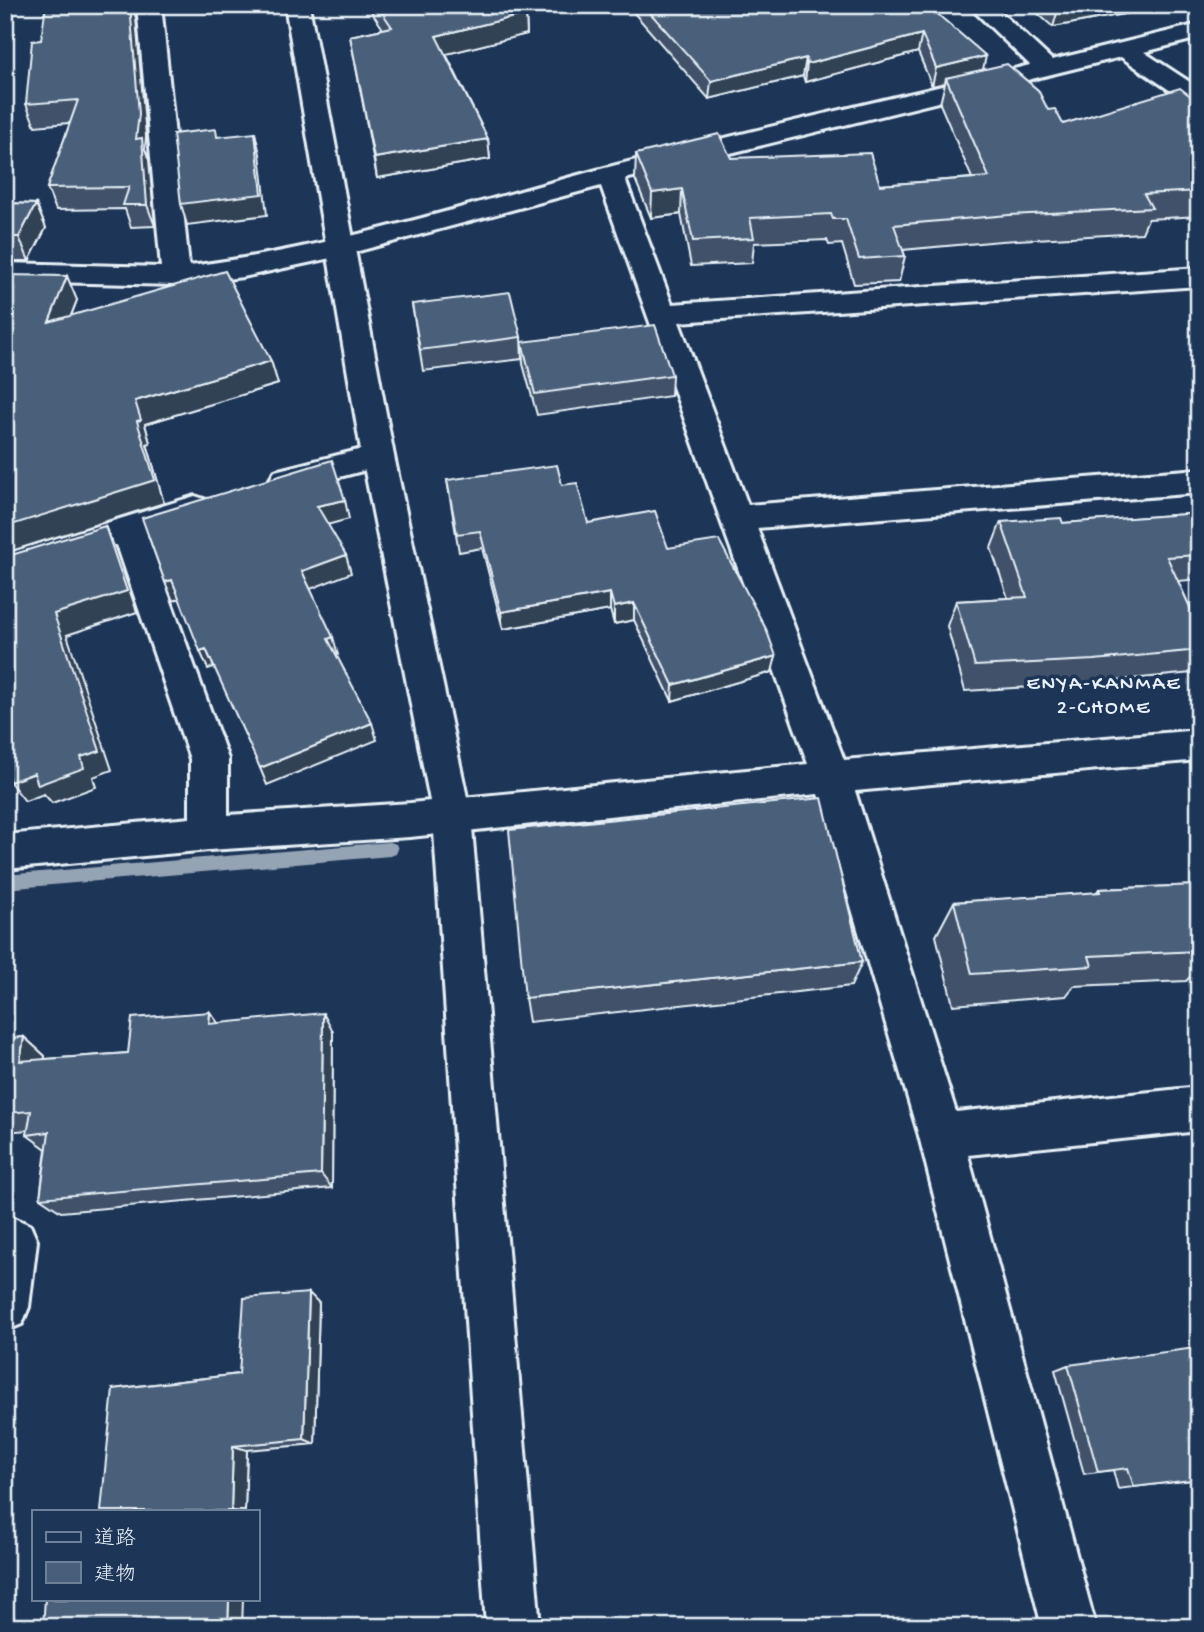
<svg xmlns="http://www.w3.org/2000/svg" width="1204" height="1632" viewBox="0 0 1204 1632" font-family="'Gochi Hand','Klee One',sans-serif">
  <style>
    .lines { fill: none; stroke-linecap: round; stroke-linejoin: round }
    .stream { fill: #95a4b5; fill-rule: evenodd }
    .minor-casing { stroke: #e8f1f8; stroke-width: 6 }
    .tertiary-casing { stroke: #e8f1f8; stroke-width: 6 }
    .minor { fill: #1d3557; fill-rule: evenodd }
    .tertiary { fill: #1d3557; fill-rule: evenodd }
    .wall { fill: #3f5169; stroke: #e8f1f8; stroke-width: 2 }
    .shaded-wall { fill: #334255; stroke: #e8f1f8; stroke-width: 2 }
    .building { fill: #495e7a; stroke: #e8f1f8; stroke-width: 2 }
    .labels { text-anchor: middle; stroke-width: 7; stroke-linejoin: round; paint-order: stroke }
    .neighbourhood-label { font-size: 21px; letter-spacing: 2px; fill: #e8f1f8; stroke: #1d3557 }
  </style>
  <rect width="100%" height="100%" fill="#1d3557"/>
  <filter id="ink" filterUnits="userSpaceOnUse"><feTurbulence type="fractalNoise" baseFrequency=".0143" numOctaves="2"/><feDisplacementMap in="SourceGraphic" scale="14" xChannelSelector="R" yChannelSelector="G"/><feConvolveMatrix kernelMatrix="1 2 1 2 8 2 1 2 1" color-interpolation-filters="sRGB"/></filter>
  <g filter="url(#ink)">
    <g class="lines">
      <path class="stream" d="M 390,842 L 396,844 L 398,849 L 396,854 L 390,856 L 5,889 L 5,875 Z"/>
      <defs>
        <path id="minor" d="M 137,5 L 161,5 L 189,266 C 328,249 462,206 597,170 C 740,133 885,100 1030,65 L 968,5 L 993,5 L 1052,60 L 1199,24 L 1199,38 L 1144,52 L 1199,88 L 1199,106 L 1190,104 L 1121,57 L 625,179 L 672,304 L 1199,268 L 1199,286 L 679,322 L 748,505 L 1199,469 L 1199,493 L 757,528 L 844,760 L 1199,730 L 1199,760 L 855,791 L 956,1112 L 1199,1087 L 1199,1131 L 968,1155 L 1096,1627 L 1042,1627 L 919,1136 L 818,794 L 410,837 L 209,850 L 5,869 L 5,835 L 190,818 L 190,759 L 117,545 L 5,580 L 5,554 L 195,496 L 207,500 L 211,508 L 207,516 L 147,535 L 228,759 L 228,815 L 410,803 L 808,764 L 601,186 L 340,256 L 243,277 L 176,285 L 5,281 L 5,263 L 161,267 Z
          M 378,445 L 389,448 L 394,456 L 389,464 L 286,491 L 275,487 L 270,479 L 275,471 Z
          M 14,1218 L 30,1225 L 37,1241 L 29,1307 L 22,1324 L 5,1331 L 5,1219 Z"/>
        <path id="tertiary" d="M 285,5 L 309,5 L 394,456 L 471,816 L 540,1627 L 486,1627 L 433,816 L 362,456 Z"/>
      </defs>
      <use href="#minor" class="minor-casing"/>
      <use href="#tertiary" class="tertiary-casing"/>
      <use href="#minor" class="minor"/>
      <use href="#tertiary" class="tertiary"/>
    </g>
    <path class="wall" d="M 367,5 L 519,5 L 526,14 L 527,34 L 446,54 L 488,139 L 490,159 L 377,178 L 350,36 L 383,29 Z
      M 627,5 L 927,5 L 983,70 L 1048,110 L 1063,124 L 1199,97 L 1199,216 L 1148,219 L 1142,233 L 1001,241 L 903,250 L 905,256 L 899,282 L 854,284 L 842,244 L 829,245 L 827,240 L 754,243 L 752,263 L 691,266 L 681,214 L 651,218 L 635,179 L 636,154 L 731,158 L 880,185 L 972,178 L 940,104 L 945,83 L 932,86 L 918,52 L 805,82 L 803,76 L 709,99 Z
      M 1028,5 L 1157,5 L 1156,8 L 1053,27 Z
      M 136,18 L 146,136 L 145,149 L 149,160 L 155,226 L 131,227 L 125,209 L 56,210 L 47,188 L 70,123 L 35,126 L 26,104 L 41,40 Z
      M 5,203 L 36,204 L 46,228 L 29,261 L 7,261 L 13,275 L 77,300 L 71,316 L 271,361 L 278,384 L 145,424 L 150,443 L 147,444 L 164,503 L 5,553 Z
      M 412,304 L 521,337 L 522,359 L 423,371 Z
      M 522,342 L 672,375 L 671,396 L 537,415 L 523,364 Z
      M 447,480 L 562,485 L 588,523 L 668,548 L 772,672 L 672,701 L 634,620 L 614,624 L 610,610 L 503,629 L 482,548 L 459,552 Z
      M 1199,513 L 1199,579 L 1178,581 L 1199,627 L 1199,663 L 1192,673 L 1080,684 L 965,691 L 947,626 L 956,601 L 1008,598 L 991,548 L 1001,522 L 1063,523 Z
      M 1199,885 L 1199,975 L 1192,975 L 1186,981 L 1074,986 L 1066,996 L 953,1005 L 936,936 L 954,902 L 1096,893 L 1099,889 Z
      M 862,962 L 851,986 L 529,1022 L 525,998 Z
      M 218,1023 L 333,1032 L 332,1188 L 61,1212 L 40,1198 L 46,1149 L 27,1135 L 28,1130 L 5,1132 L 5,1039 L 24,1037 L 45,1056 L 45,1059 L 128,1053 Z
      M 319,1303 L 315,1444 L 247,1450 L 245,1511 L 113,1389 L 239,1374 Z
      M 1068,1365 L 1199,1479 L 1118,1489 L 1113,1470 L 1084,1474 L 1055,1370 Z"/>
    <path class="shaded-wall" d="M 130,5 L 132,5 L 136,18 L 146,136 L 145,149 L 149,160 L 155,226 L 147,205 L 136,139 Z
      M 1061,5 L 1157,5 L 1156,8 L 1053,27 L 1059,6 Z
      M 526,14 L 527,34 L 439,56 L 436,36 Z
      M 922,34 L 918,52 L 805,82 L 807,64 Z
      M 986,56 L 982,74 L 946,78 L 945,83 L 932,86 L 936,68 Z
      M 806,58 L 803,76 L 709,99 L 711,81 Z
      M 255,133 L 260,154 L 267,215 L 187,225 L 181,204 Z
      M 488,139 L 490,159 L 377,178 L 374,158 Z
      M 682,189 L 681,214 L 651,218 L 652,193 Z
      M 36,204 L 46,228 L 29,261 L 19,237 Z
      M 7,260 L 18,284 L 5,288 L 5,263 Z
      M 67,276 L 77,300 L 59,346 L 49,322 Z
      M 271,361 L 278,384 L 145,424 L 150,443 L 147,444 L 164,503 L 5,553 L 5,527 L 137,421 L 135,401 Z
      M 345,500 L 349,519 L 323,526 L 317,506 Z
      M 105,526 L 115,548 L 137,612 L 67,635 L 112,770 L 93,777 L 96,787 L 52,803 L 44,794 L 25,801 L 10,782 L 81,757 L 54,614 Z
      M 346,555 L 351,573 L 308,590 L 302,571 Z
      M 172,580 L 180,598 L 173,601 L 165,582 Z
      M 610,593 L 610,610 L 503,629 L 501,612 Z
      M 634,603 L 634,620 L 614,624 L 614,607 Z
      M 333,637 L 338,655 L 333,657 L 328,639 Z
      M 206,649 L 214,667 L 208,669 L 200,651 Z
      M 776,656 L 772,672 L 672,701 L 673,685 Z
      M 372,723 L 377,740 L 267,785 L 260,768 Z
      M 210,1012 L 224,1031 L 209,1024 Z
      M 323,1013 L 333,1032 L 332,1188 L 321,1174 Z
      M 24,1037 L 45,1056 L 42,1080 L 20,1061 Z
      M 309,1293 L 319,1303 L 315,1444 L 304,1439 Z
      M 233,1446 L 247,1450 L 245,1511 L 231,1511 Z
      M 229,1599 L 243,1599 L 242,1627 L 228,1627 Z"/>
    <path class="building" d="M 46,5 L 130,5 L 139,114 L 136,139 L 142,138 L 147,205 L 123,205 L 129,187 L 47,188 L 78,100 L 26,104 L 32,41 L 41,40 Z
      M 377,5 L 519,5 L 526,14 L 436,36 L 488,139 L 374,158 L 350,36 L 392,27 Z
      M 643,5 L 927,5 L 986,56 L 936,68 L 922,34 L 807,64 L 806,58 L 711,81 Z
      M 1007,64 L 1038,90 L 1048,110 L 1055,109 L 1063,124 L 1180,88 L 1193,98 L 1199,97 L 1199,191 L 1144,194 L 1152,208 L 1009,215 L 894,225 L 905,256 L 859,259 L 846,219 L 833,219 L 831,214 L 750,218 L 754,238 L 693,241 L 682,189 L 652,193 L 636,154 L 719,134 L 731,158 L 870,153 L 880,185 L 989,177 L 946,78 Z
      M 216,129 L 217,137 L 255,133 L 262,194 L 181,204 L 173,134 Z
      M 5,203 L 36,204 L 19,237 L 5,237 Z
      M 225,271 L 271,361 L 135,401 L 141,420 L 137,421 L 155,480 L 5,527 L 5,275 L 67,276 L 49,322 Z
      M 510,292 L 521,337 L 420,350 L 412,304 Z
      M 655,325 L 672,375 L 535,394 L 522,342 Z
      M 332,460 L 345,500 L 317,506 L 346,555 L 302,571 L 333,637 L 328,639 L 372,723 L 260,768 L 206,649 L 200,651 L 172,580 L 165,582 L 142,518 Z
      M 557,465 L 562,485 L 577,483 L 588,523 L 655,511 L 668,548 L 719,540 L 766,629 L 776,656 L 673,685 L 634,603 L 614,607 L 610,593 L 501,612 L 480,531 L 457,534 L 447,480 Z
      M 1199,513 L 1199,555 L 1167,557 L 1199,627 L 1199,650 L 1094,660 L 975,666 L 956,601 L 1027,597 L 1001,522 L 1061,518 L 1063,523 Z
      M 105,526 L 127,591 L 54,614 L 100,751 L 81,757 L 84,768 L 38,785 L 34,773 L 10,782 L 5,766 L 5,557 Z
      M 822,798 L 862,962 L 525,998 L 509,830 Z
      M 1199,885 L 1199,951 L 1089,956 L 1092,966 L 972,974 L 954,902 L 1100,892 L 1099,889 Z
      M 210,1012 L 209,1024 L 323,1013 L 321,1174 L 40,1198 L 49,1132 L 27,1135 L 31,1111 L 5,1113 L 5,1039 L 24,1037 L 20,1061 L 128,1053 L 132,1018 Z
      M 309,1293 L 304,1439 L 233,1446 L 231,1511 L 101,1511 L 113,1389 L 239,1374 L 244,1298 Z
      M 1195,1348 L 1199,1358 L 1199,1479 L 1134,1487 L 1128,1468 L 1098,1472 L 1068,1365 Z
      M 45,1599 L 229,1599 L 228,1627 L 43,1627 Z"/>
  </g>
  <g class="labels">
    <g class="neighbourhood-label">
      <text x="1104" y="689">ENYA-KANMAE<tspan x="1104" dy="24">2-CHOME</tspan></text>
    </g>
  </g>
  <rect width="1204" height="1632" fill="none" stroke="#1d3557" stroke-width="28"/>
  <rect x="14" y="14" width="1176" height="1604" fill="none" stroke="#e8f1f8" stroke-width="2.5" filter="url(#ink)"/>
  <rect x="32" y="1510" width="228" height="91" fill="#1d3557" stroke="#6e8097" stroke-width="2"/>
  <rect x="46" y="1532" width="35" height="10" fill="#1d3557" stroke="#6e8097" stroke-width="2"/>
  <text x="94" y="1544" font-size="21" fill="#e8f1f8">道路</text>
  <rect x="46" y="1562" width="35" height="21" fill="#495e7a" stroke="#6e8097" stroke-width="2"/>
  <text x="94" y="1580" font-size="21" fill="#e8f1f8">建物</text>
</svg>
